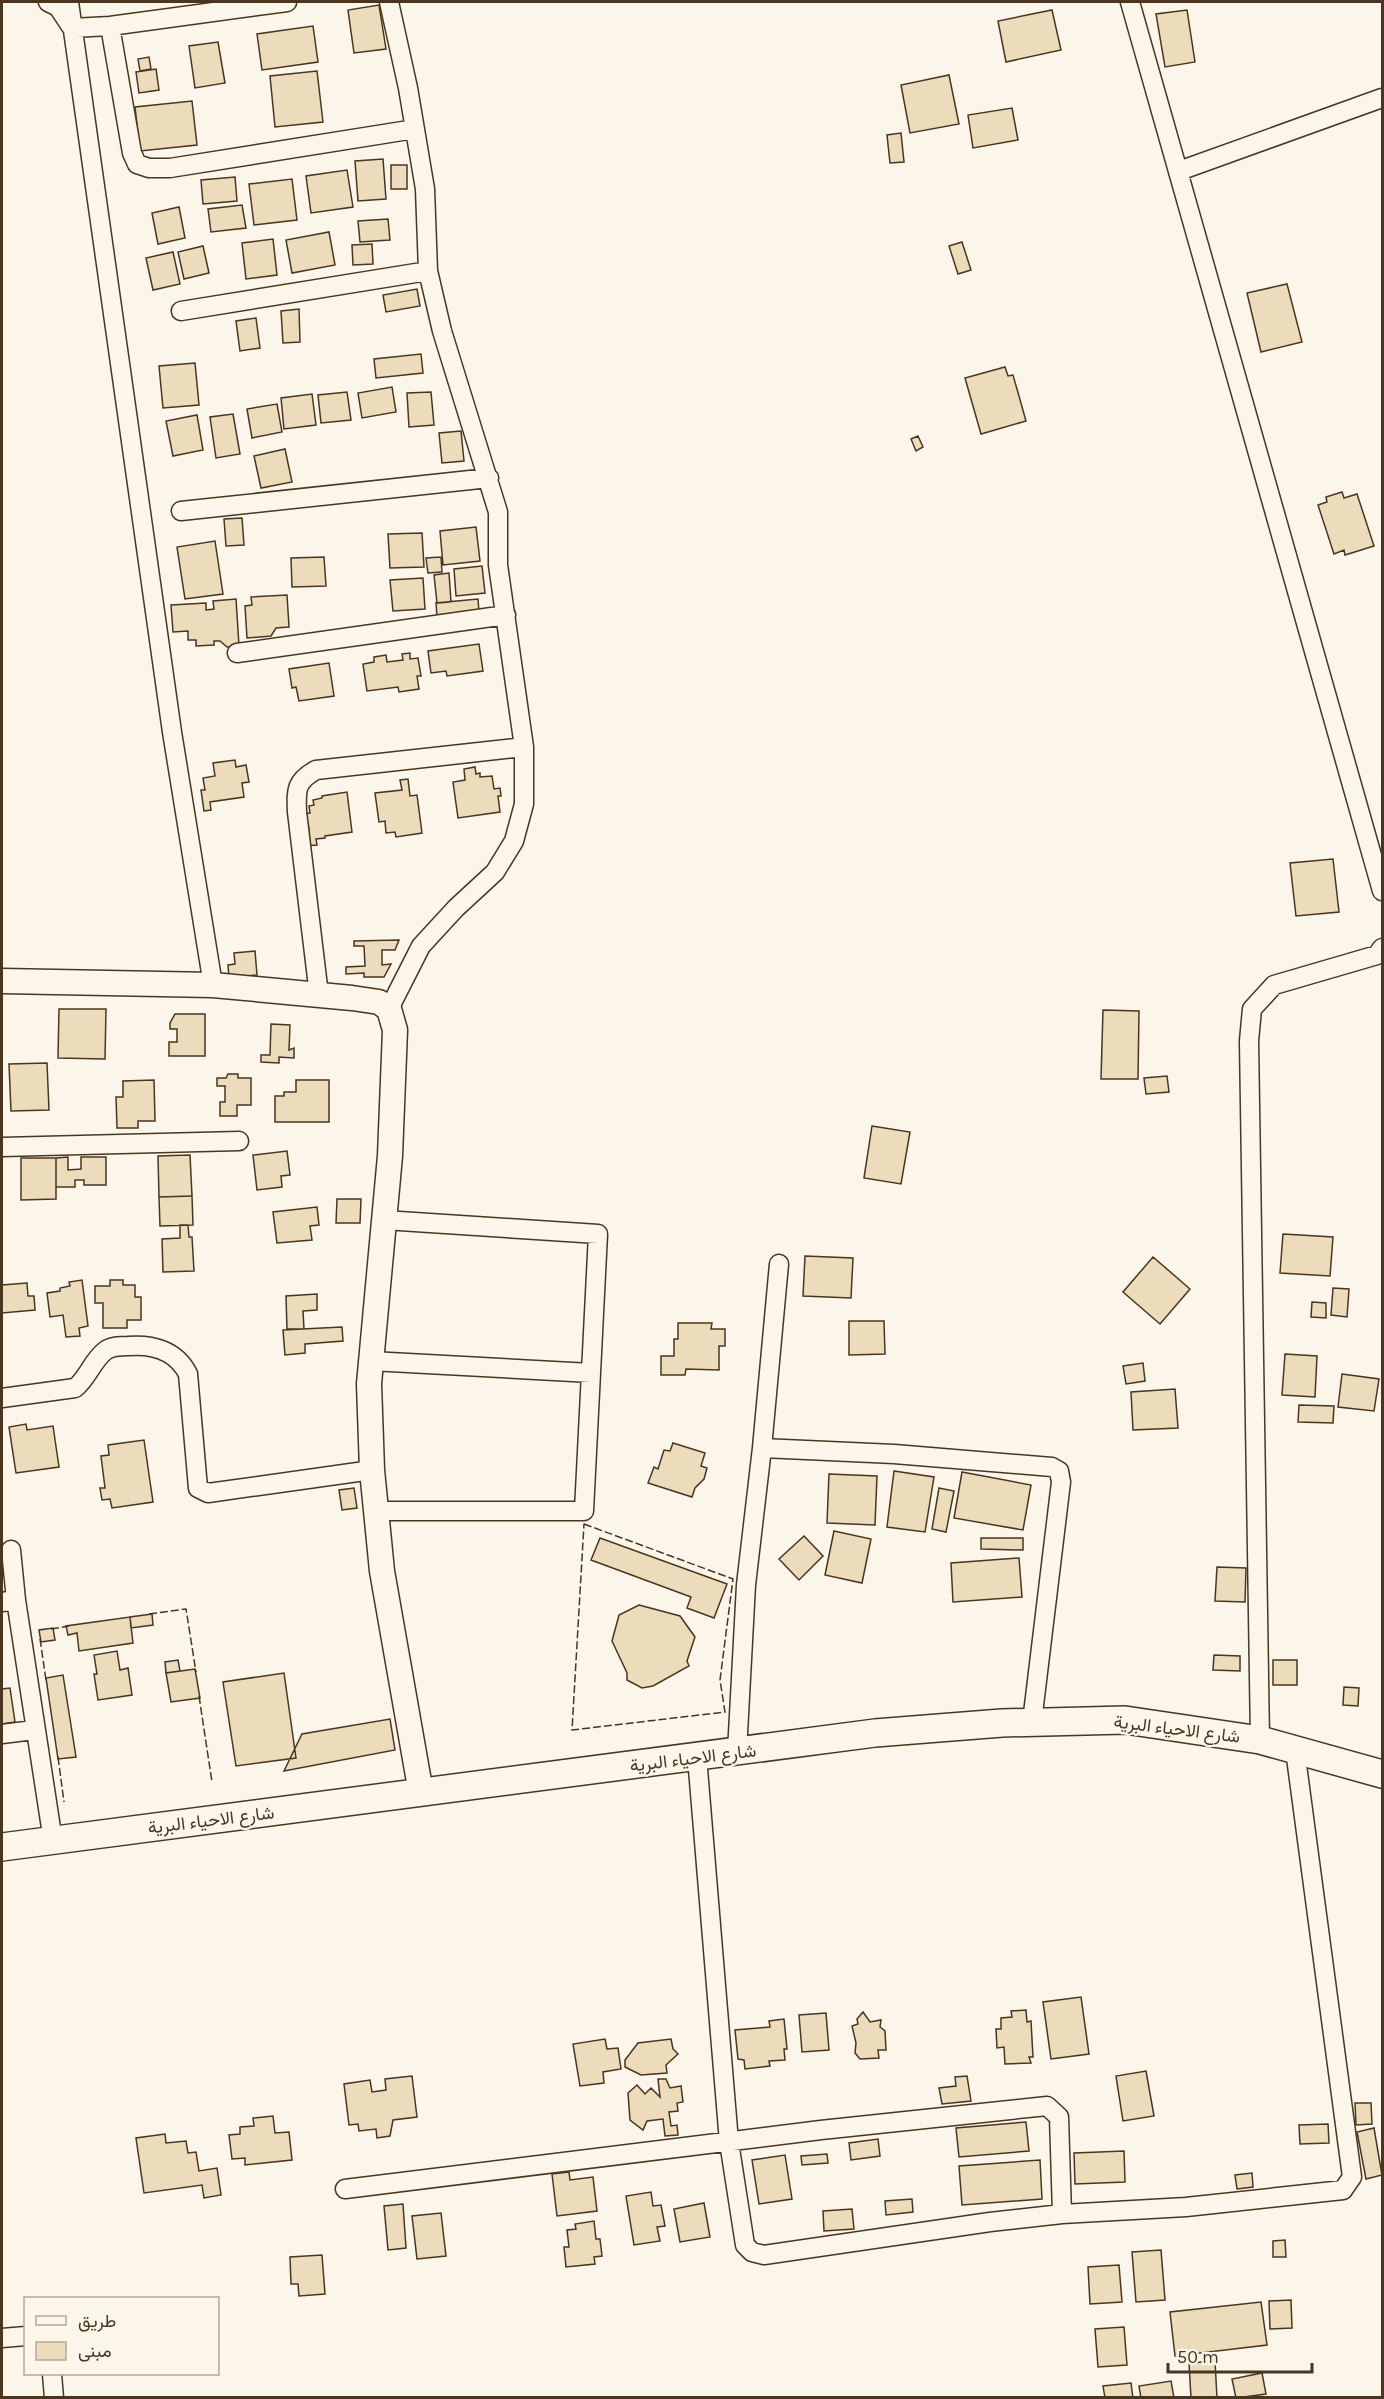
<svg xmlns="http://www.w3.org/2000/svg" width="1384" height="2399" viewBox="0 0 1384 2399" font-family="Karla,Vazirmatn,sans-serif">
  <style>
    .building { fill: #ecdcbc; stroke: #4a3520; stroke-width: 1.5 }
    .lines { fill: none; stroke-linecap: round; stroke-linejoin: round }
    .street-casing { stroke: #4a3520; stroke-width: 21 }
    .secondary-casing { stroke: #4a3520; stroke-width: 27 }
    .primary-casing { stroke: #4a3520; stroke-width: 30 }
    .street { stroke: #fbf6e9; stroke-width: 18 }
    .secondary { stroke: #fbf6e9; stroke-width: 24 }
    .primary { stroke: #fbf6e9; stroke-width: 27 }
    .fence { stroke: #4a3520; stroke-width: 1.5; stroke-dasharray: 8 3; stroke-linecap: butt }
    .labels { text-anchor: middle; stroke-width: 4.5; stroke-linejoin: round; paint-order: stroke }
    .street-label { font-size: 18px; fill: #4a3520; stroke: #fbf6e9 }
  </style>
  <rect width="100%" height="100%" fill="#fbf6e9"/>
  <path class="building" d="M 379,5 L 386,49 L 354,53 L 348,10 Z
    M 1052,10 L 1061,50 L 1006,62 L 998,21 Z
    M 1187,10 L 1195,62 L 1165,67 L 1156,14 Z
    M 313,26 L 318,62 L 262,70 L 257,34 Z
    M 218,42 L 225,83 L 195,88 L 189,46 Z
    M 149,57 L 151,69 L 140,71 L 138,59 Z
    M 156,69 L 159,90 L 139,93 L 136,72 Z
    M 317,71 L 323,122 L 275,127 L 270,76 Z
    M 949,75 L 959,124 L 910,133 L 901,85 Z
    M 192,101 L 197,145 L 140,151 L 135,107 Z
    M 1012,108 L 1018,140 L 973,148 L 968,115 Z
    M 901,133 L 904,162 L 890,163 L 887,135 Z
    M 383,159 L 386,199 L 358,201 L 355,161 Z
    M 391,165 L 407,165 L 407,189 L 391,189 Z
    M 347,170 L 353,207 L 311,213 L 306,176 Z
    M 235,177 L 237,201 L 203,204 L 201,180 Z
    M 292,179 L 297,220 L 254,225 L 249,184 Z
    M 242,205 L 246,228 L 211,232 L 208,209 Z
    M 179,207 L 185,238 L 158,244 L 152,213 Z
    M 388,219 L 390,240 L 360,242 L 358,221 Z
    M 329,232 L 335,265 L 292,273 L 286,240 Z
    M 273,239 L 277,275 L 246,279 L 242,243 Z
    M 962,242 L 971,270 L 958,274 L 949,246 Z
    M 372,244 L 373,264 L 353,265 L 352,245 Z
    M 203,246 L 209,273 L 184,279 L 178,252 Z
    M 173,252 L 180,284 L 153,290 L 146,258 Z
    M 1287,284 L 1302,342 L 1261,352 L 1247,293 Z
    M 417,289 L 420,306 L 386,312 L 383,295 Z
    M 299,309 L 300,342 L 283,343 L 281,311 Z
    M 256,318 L 260,348 L 240,351 L 236,321 Z
    M 421,354 L 423,373 L 376,378 L 374,359 Z
    M 195,363 L 199,405 L 163,408 L 159,366 Z
    M 1005,367 L 1008,376 L 1013,375 L 1026,421 L 981,434 L 965,378 Z
    M 392,387 L 396,412 L 362,418 L 358,393 Z
    M 347,392 L 351,420 L 321,423 L 318,395 Z
    M 431,392 L 434,425 L 409,427 L 407,393 Z
    M 312,394 L 316,425 L 284,429 L 281,398 Z
    M 277,404 L 282,432 L 252,438 L 247,409 Z
    M 233,414 L 240,454 L 216,458 L 210,417 Z
    M 197,415 L 203,450 L 173,456 L 166,421 Z
    M 461,431 L 464,461 L 442,463 L 439,433 Z
    M 918,436 L 923,447 L 916,451 L 911,439 Z
    M 285,449 L 292,482 L 261,488 L 254,456 Z
    M 1342,492 L 1344,498 L 1357,494 L 1374,546 L 1345,555 L 1344,550 L 1334,554 L 1318,505 L 1327,502 L 1326,497 Z
    M 242,518 L 244,545 L 226,546 L 224,519 Z
    M 476,527 L 480,561 L 443,565 L 440,531 Z
    M 422,533 L 424,567 L 390,568 L 388,534 Z
    M 215,541 L 223,594 L 185,599 L 177,547 Z
    M 324,557 L 326,586 L 292,587 L 291,558 Z
    M 441,557 L 442,572 L 428,573 L 426,558 Z
    M 482,566 L 485,593 L 456,596 L 454,569 Z
    M 449,573 L 451,602 L 437,603 L 434,575 Z
    M 423,578 L 425,609 L 393,611 L 390,580 Z
    M 287,595 L 289,627 L 276,628 L 271,636 L 247,638 L 245,606 L 252,605 L 251,597 Z
    M 236,599 L 239,646 L 227,647 L 220,641 L 214,641 L 214,645 L 196,646 L 196,640 L 188,640 L 188,631 L 173,632 L 171,605 L 206,603 L 206,610 L 214,609 L 213,601 Z
    M 478,599 L 479,612 L 437,616 L 436,603 Z
    M 479,644 L 483,671 L 447,676 L 446,671 L 431,673 L 428,651 Z
    M 410,653 L 410,659 L 418,658 L 421,676 L 417,676 L 419,689 L 399,692 L 398,687 L 367,691 L 363,664 L 374,662 L 374,657 L 386,655 L 387,662 L 403,660 L 402,654 Z
    M 329,663 L 334,696 L 299,701 L 296,687 L 292,688 L 289,669 Z
    M 235,760 L 236,767 L 246,765 L 249,782 L 242,783 L 244,797 L 210,802 L 211,810 L 204,811 L 201,790 L 205,790 L 203,778 L 215,776 L 213,763 Z
    M 475,767 L 476,774 L 480,773 L 480,777 L 492,776 L 494,789 L 500,788 L 501,796 L 498,796 L 500,812 L 458,818 L 453,782 L 465,780 L 464,769 Z
    M 408,779 L 410,796 L 417,795 L 422,833 L 396,837 L 395,832 L 386,833 L 385,821 L 379,822 L 375,793 L 402,790 L 400,780 Z
    M 347,792 L 352,832 L 325,836 L 325,838 L 316,839 L 317,845 L 304,846 L 302,830 L 309,830 L 308,823 L 304,823 L 302,814 L 310,813 L 309,806 L 314,805 L 313,800 L 322,798 L 322,796 Z
    M 1333,859 L 1339,912 L 1296,916 L 1290,863 Z
    M 399,940 L 395,950 L 382,950 L 382,965 L 391,964 L 384,977 L 364,977 L 364,973 L 346,974 L 346,967 L 365,966 L 364,946 L 354,946 L 354,941 Z
    M 255,951 L 257,975 L 229,978 L 228,965 L 235,964 L 234,953 Z
    M 59,1009 L 106,1009 L 105,1059 L 58,1058 Z
    M 1103,1010 L 1139,1011 L 1138,1079 L 1101,1079 Z
    M 175,1014 L 205,1014 L 205,1056 L 169,1056 L 169,1042 L 177,1042 L 177,1029 L 170,1029 L 170,1023 Z
    M 271,1024 L 290,1025 L 289,1050 L 294,1048 L 294,1058 L 279,1057 L 279,1063 L 261,1062 L 261,1055 L 270,1055 Z
    M 47,1063 L 49,1110 L 11,1111 L 9,1064 Z
    M 228,1074 L 238,1074 L 238,1078 L 251,1078 L 251,1105 L 237,1105 L 237,1116 L 220,1116 L 220,1102 L 225,1102 L 225,1086 L 217,1086 L 217,1078 L 226,1078 Z
    M 1167,1076 L 1169,1092 L 1146,1094 L 1144,1078 Z
    M 154,1080 L 155,1121 L 138,1121 L 138,1128 L 117,1128 L 116,1097 L 123,1097 L 123,1081 Z
    M 296,1080 L 329,1080 L 329,1122 L 275,1122 L 275,1096 L 284,1096 L 284,1092 L 296,1092 Z
    M 872,1126 L 910,1132 L 901,1184 L 864,1178 Z
    M 287,1151 L 290,1175 L 281,1176 L 282,1187 L 257,1190 L 253,1155 Z
    M 190,1155 L 192,1196 L 159,1197 L 158,1156 Z
    M 68,1157 L 68,1170 L 81,1169 L 81,1157 L 106,1157 L 106,1185 L 84,1185 L 84,1180 L 75,1180 L 75,1187 L 56,1187 L 56,1158 Z
    M 21,1158 L 56,1158 L 56,1199 L 21,1200 Z
    M 192,1196 L 193,1225 L 160,1226 L 159,1197 Z
    M 337,1199 L 361,1199 L 360,1223 L 336,1223 Z
    M 317,1207 L 319,1225 L 310,1226 L 312,1240 L 277,1243 L 273,1212 Z
    M 180,1225 L 188,1225 L 189,1237 L 192,1237 L 194,1271 L 163,1272 L 162,1239 L 180,1238 Z
    M 1283,1234 L 1333,1237 L 1330,1276 L 1280,1273 Z
    M 805,1256 L 853,1258 L 851,1298 L 803,1296 Z
    M 1153,1257 L 1190,1289 L 1160,1324 L 1123,1292 Z
    M 82,1280 L 88,1326 L 79,1328 L 80,1336 L 66,1337 L 63,1315 L 50,1317 L 47,1293 L 60,1291 L 60,1288 L 70,1286 L 69,1282 Z
    M 110,1280 L 123,1280 L 123,1285 L 135,1285 L 135,1297 L 141,1297 L 141,1320 L 127,1320 L 127,1328 L 103,1328 L 103,1303 L 95,1303 L 95,1286 L 110,1286 Z
    M 27,1283 L 28,1296 L 34,1296 L 35,1310 L 2,1313 L 2,1285 Z
    M 1333,1288 L 1349,1289 L 1347,1317 L 1331,1315 Z
    M 317,1294 L 317,1310 L 303,1311 L 304,1329 L 287,1329 L 286,1296 Z
    M 1312,1302 L 1326,1303 L 1326,1318 L 1311,1317 Z
    M 849,1321 L 884,1321 L 885,1354 L 849,1355 Z
    M 678,1323 L 712,1323 L 711,1329 L 725,1329 L 725,1346 L 719,1346 L 719,1370 L 686,1369 L 685,1375 L 661,1375 L 661,1356 L 674,1356 L 674,1339 L 678,1339 Z
    M 342,1327 L 343,1341 L 305,1344 L 305,1353 L 285,1355 L 283,1330 Z
    M 1285,1354 L 1317,1356 L 1315,1397 L 1282,1395 Z
    M 1143,1363 L 1145,1381 L 1126,1384 L 1123,1366 Z
    M 1342,1374 L 1379,1379 L 1374,1411 L 1338,1407 Z
    M 1175,1389 L 1178,1428 L 1133,1430 L 1131,1392 Z
    M 1299,1405 L 1334,1406 L 1333,1423 L 1298,1422 Z
    M 26,1424 L 27,1430 L 53,1426 L 59,1467 L 16,1473 L 9,1427 Z
    M 144,1440 L 153,1502 L 112,1508 L 110,1499 L 102,1500 L 100,1488 L 105,1488 L 101,1456 L 109,1455 L 108,1445 Z
    M 673,1443 L 705,1453 L 701,1466 L 707,1468 L 704,1479 L 695,1488 L 692,1497 L 648,1483 L 654,1467 L 658,1469 L 664,1450 L 670,1451 Z
    M 894,1471 L 934,1477 L 925,1532 L 887,1527 Z
    M 962,1472 L 1031,1485 L 1023,1530 L 954,1518 Z
    M 829,1474 L 877,1476 L 875,1525 L 827,1523 Z
    M 354,1488 L 357,1508 L 342,1510 L 339,1490 Z
    M 939,1488 L 954,1491 L 946,1532 L 932,1529 Z
    M 834,1531 L 871,1539 L 862,1583 L 825,1575 Z
    M 804,1536 L 823,1556 L 799,1580 L 779,1559 Z
    M 600,1538 L 727,1584 L 714,1618 L 687,1608 L 691,1597 L 591,1560 Z
    M 981,1538 L 1023,1538 L 1023,1550 L 981,1549 Z
    M 1019,1558 L 1022,1597 L 953,1602 L 951,1563 Z
    M 1217,1567 L 1246,1568 L 1245,1602 L 1215,1601 Z
    M 639,1605 L 680,1616 L 695,1637 L 687,1661 L 689,1666 L 653,1686 L 642,1688 L 627,1680 L 627,1673 L 612,1641 L 619,1615 Z
    M 152,1614 L 153,1625 L 131,1628 L 130,1617 Z
    M 130,1617 L 133,1643 L 79,1651 L 77,1633 L 68,1635 L 66,1626 Z
    M 53,1628 L 55,1640 L 41,1642 L 39,1630 Z
    M 117,1651 L 120,1670 L 128,1668 L 132,1695 L 98,1700 L 94,1674 L 97,1674 L 94,1655 Z
    M 1214,1655 L 1240,1656 L 1240,1671 L 1213,1670 Z
    M 178,1660 L 180,1671 L 166,1673 L 165,1662 Z
    M 1273,1660 L 1297,1660 L 1297,1685 L 1273,1685 Z
    M 195,1669 L 200,1698 L 171,1702 L 166,1673 Z
    M 284,1673 L 296,1758 L 236,1766 L 223,1682 Z
    M 63,1675 L 76,1757 L 58,1759 L 46,1678 Z
    M 1344,1687 L 1359,1688 L 1358,1706 L 1343,1705 Z
    M 10,1688 L 15,1722 L 2,1724 L 2,1689 Z
    M 390,1719 L 395,1750 L 284,1771 L 302,1734 Z
    M 1081,1997 L 1089,2054 L 1051,2059 L 1043,2002 Z
    M 1026,2010 L 1027,2022 L 1031,2021 L 1033,2057 L 1029,2057 L 1031,2063 L 1005,2064 L 1004,2047 L 997,2048 L 996,2029 L 1001,2029 L 1001,2018 L 1012,2017 L 1011,2011 Z
    M 863,2012 L 870,2022 L 881,2020 L 880,2027 L 885,2031 L 886,2050 L 878,2050 L 879,2058 L 860,2059 L 855,2053 L 856,2043 L 852,2026 L 858,2024 L 857,2019 Z
    M 826,2013 L 829,2050 L 802,2052 L 799,2015 Z
    M 784,2019 L 787,2049 L 784,2049 L 785,2060 L 769,2061 L 770,2066 L 745,2069 L 744,2060 L 738,2059 L 735,2030 L 770,2027 L 769,2021 Z
    M 605,2039 L 607,2049 L 618,2048 L 621,2069 L 603,2072 L 604,2083 L 580,2086 L 573,2044 Z
    M 671,2039 L 673,2049 L 678,2054 L 666,2065 L 667,2073 L 641,2075 L 625,2067 L 625,2060 L 638,2043 Z
    M 1146,2071 L 1154,2116 L 1123,2121 L 1116,2076 Z
    M 412,2076 L 417,2117 L 393,2120 L 390,2136 L 377,2138 L 376,2129 L 359,2131 L 358,2124 L 349,2125 L 344,2084 L 370,2080 L 372,2092 L 386,2090 L 385,2079 Z
    M 967,2076 L 971,2101 L 942,2104 L 939,2088 L 956,2086 L 955,2077 Z
    M 658,2079 L 666,2079 L 670,2088 L 681,2086 L 683,2102 L 677,2103 L 678,2111 L 669,2112 L 671,2126 L 677,2125 L 678,2135 L 665,2136 L 663,2119 L 647,2121 L 643,2130 L 630,2120 L 628,2093 L 637,2085 L 645,2094 L 651,2088 L 660,2097 Z
    M 1355,2103 L 1371,2103 L 1372,2124 L 1356,2125 Z
    M 273,2116 L 275,2133 L 289,2132 L 292,2160 L 245,2165 L 245,2158 L 232,2159 L 229,2135 L 240,2134 L 240,2127 L 254,2126 L 253,2118 Z
    M 1026,2122 L 1029,2151 L 959,2157 L 956,2128 Z
    M 1328,2124 L 1329,2143 L 1300,2144 L 1299,2125 Z
    M 1374,2128 L 1382,2175 L 1366,2179 L 1357,2132 Z
    M 165,2134 L 166,2143 L 186,2141 L 188,2153 L 196,2152 L 199,2171 L 217,2168 L 221,2195 L 204,2198 L 202,2185 L 144,2193 L 136,2138 Z
    M 878,2139 L 880,2156 L 851,2160 L 849,2143 Z
    M 1124,2151 L 1125,2182 L 1075,2184 L 1074,2153 Z
    M 827,2154 L 828,2163 L 802,2165 L 801,2156 Z
    M 785,2155 L 792,2199 L 759,2204 L 752,2160 Z
    M 1040,2160 L 1042,2199 L 962,2205 L 959,2166 Z
    M 569,2172 L 570,2180 L 593,2177 L 597,2211 L 557,2216 L 552,2174 Z
    M 1252,2173 L 1253,2187 L 1237,2189 L 1235,2175 Z
    M 651,2192 L 653,2206 L 661,2205 L 665,2226 L 657,2227 L 660,2241 L 634,2245 L 626,2196 Z
    M 912,2199 L 913,2212 L 886,2215 L 885,2201 Z
    M 704,2203 L 710,2237 L 680,2242 L 674,2209 Z
    M 403,2204 L 406,2248 L 388,2250 L 384,2206 Z
    M 852,2209 L 854,2229 L 824,2231 L 823,2211 Z
    M 441,2213 L 446,2256 L 417,2259 L 412,2216 Z
    M 594,2221 L 596,2239 L 600,2239 L 602,2256 L 594,2257 L 595,2264 L 566,2267 L 564,2247 L 569,2247 L 567,2230 L 576,2229 L 575,2224 Z
    M 1285,2240 L 1286,2257 L 1273,2257 L 1273,2241 Z
    M 1161,2250 L 1165,2300 L 1136,2302 L 1132,2252 Z
    M 322,2255 L 325,2294 L 299,2296 L 298,2284 L 291,2284 L 290,2257 Z
    M 1119,2265 L 1122,2302 L 1090,2304 L 1088,2267 Z
    M 1291,2300 L 1292,2328 L 1270,2329 L 1269,2301 Z
    M 1261,2302 L 1267,2345 L 1175,2356 L 1170,2312 Z
    M 1124,2327 L 1127,2365 L 1098,2367 L 1095,2329 Z
    M 1215,2361 L 1217,2398 L 1191,2398 L 1189,2363 Z
    M 1262,2373 L 1266,2394 L 1236,2398 L 1232,2379 Z
    M 1171,2381 L 1174,2398 L 1141,2398 L 1139,2386 Z
    M 1131,2383 L 1133,2398 L 1105,2398 L 1103,2386 Z"/>
  <g class="lines">
    <defs>
      <path id="street" d="M 48,2 L 58,7 L 72,28 L 110,26 L 287,2
        M 69,2 L 172,732 L 213,985
        M 389,2 L 408,88 L 425,189 L 428,271 L 442,331 L 498,512 L 498,565 L 524,747 L 524,804 L 514,841 L 495,872 L 456,908 L 421,946 L 389,1009
        M 1130,2 L 1382,891
        M 110,26 L 132,153 L 137,164 L 149,168 L 170,168 L 415,129
        M 1179,171 L 1382,98
        M 181,311 L 428,271
        M 181,511 L 489,478
        M 237,653 L 506,615
        M 319,995 L 297,812 C 296,789 296,781 316,770 L 524,747
        M 2,1147 L 239,1141
        M 371,1361 L 591,1373
        M 2,1398 L 75,1388 C 88,1378 92,1361 105,1351 C 111,1346 120,1346 128,1346 C 152,1344 176,1350 188,1374 L 198,1488 L 208,1493 L 372,1470
        M 762,1448 L 894,1454 L 1052,1467 L 1059,1471 L 1061,1482 L 1032,1722
        M 375,1511 L 584,1511 L 598,1234 L 384,1220
        M 11,1550 L 16,1600
        M 2,1602 L 16,1600 L 53,1841
        M 2,1734 L 34,1730
        M 1260,1740 L 1249,1041 L 1252,1009 L 1274,985 L 1377,955 L 1382,948
        M 737,1752 L 746,1585 L 762,1448 L 779,1264
        M 697,1757 L 729,2142 L 745,2245 L 752,2252 L 764,2255 L 990,2222 L 1062,2214 L 1186,2207 L 1343,2190 L 1352,2177 L 1295,1750
        M 345,2189 L 821,2130 L 1047,2106 L 1059,2117 L 1062,2214
        M 2,2338 L 26,2336
        M 52,2374 L 54,2398"/>
      <path id="secondary" d="M 2,981 L 213,985 L 352,998 L 379,1002 L 389,1009 L 395,1030 L 390,1156 L 369,1384 L 372,1470 L 382,1571 L 421,1793"/>
      <path id="primary" d="M 2,1847 L 875,1733 L 1002,1723 L 1125,1720 L 1260,1740 L 1382,1774"/>
    </defs>
    <use href="#street" class="street-casing"/>
    <use href="#secondary" class="secondary-casing"/>
    <use href="#primary" class="primary-casing"/>
    <use href="#street" class="street"/>
    <use href="#secondary" class="secondary"/>
    <use href="#primary" class="primary"/>
    <path class="fence" d="M 584,1524 L 733,1579 L 720,1680 L 725,1712 L 572,1730 Z
      M 149,1614 L 186,1609 L 196,1672
      M 51,1629 L 69,1626
      M 40,1639 L 46,1680
      M 199,1696 L 212,1782
      M 58,1757 L 64,1802"/>
  </g>
  <g class="labels">
    <g class="street-label">
      <text transform="translate(1177 1729) rotate(7)" y="6">شارع الاحياء البرية</text>
      <text transform="translate(693 1758) rotate(-7)" y="6">شارع الاحياء البرية</text>
      <text transform="translate(211 1820) rotate(-7)" y="6">شارع الاحياء البرية</text>
    </g>
  </g>
  <rect width="1384" height="2399" fill="none" stroke="#4a3520" stroke-width="6"/>
  <rect x="24" y="2297" width="195" height="78" fill="#fbf6e9" stroke="#b4a999" stroke-width="1.5"/>
  <rect x="36" y="2316" width="30" height="9" fill="#fbf6e9" stroke="#b4a999" stroke-width="1.5"/>
  <text x="78" y="2327" font-size="18" fill="#4a3520">طريق</text>
  <rect x="36" y="2342" width="30" height="18" fill="#ecdcbc" stroke="#b4a999" stroke-width="1.5"/>
  <text x="78" y="2357" font-size="18" fill="#4a3520">مبنى</text>
  <path d="M1168 2363v9h144v-9" fill="none" stroke="#4a3520" stroke-width="3"/>
  <text x="1177" y="2363" font-size="18" fill="#4a3520" stroke="#fbf6e9" stroke-width="4.5" paint-order="stroke">50 m</text>
</svg>
